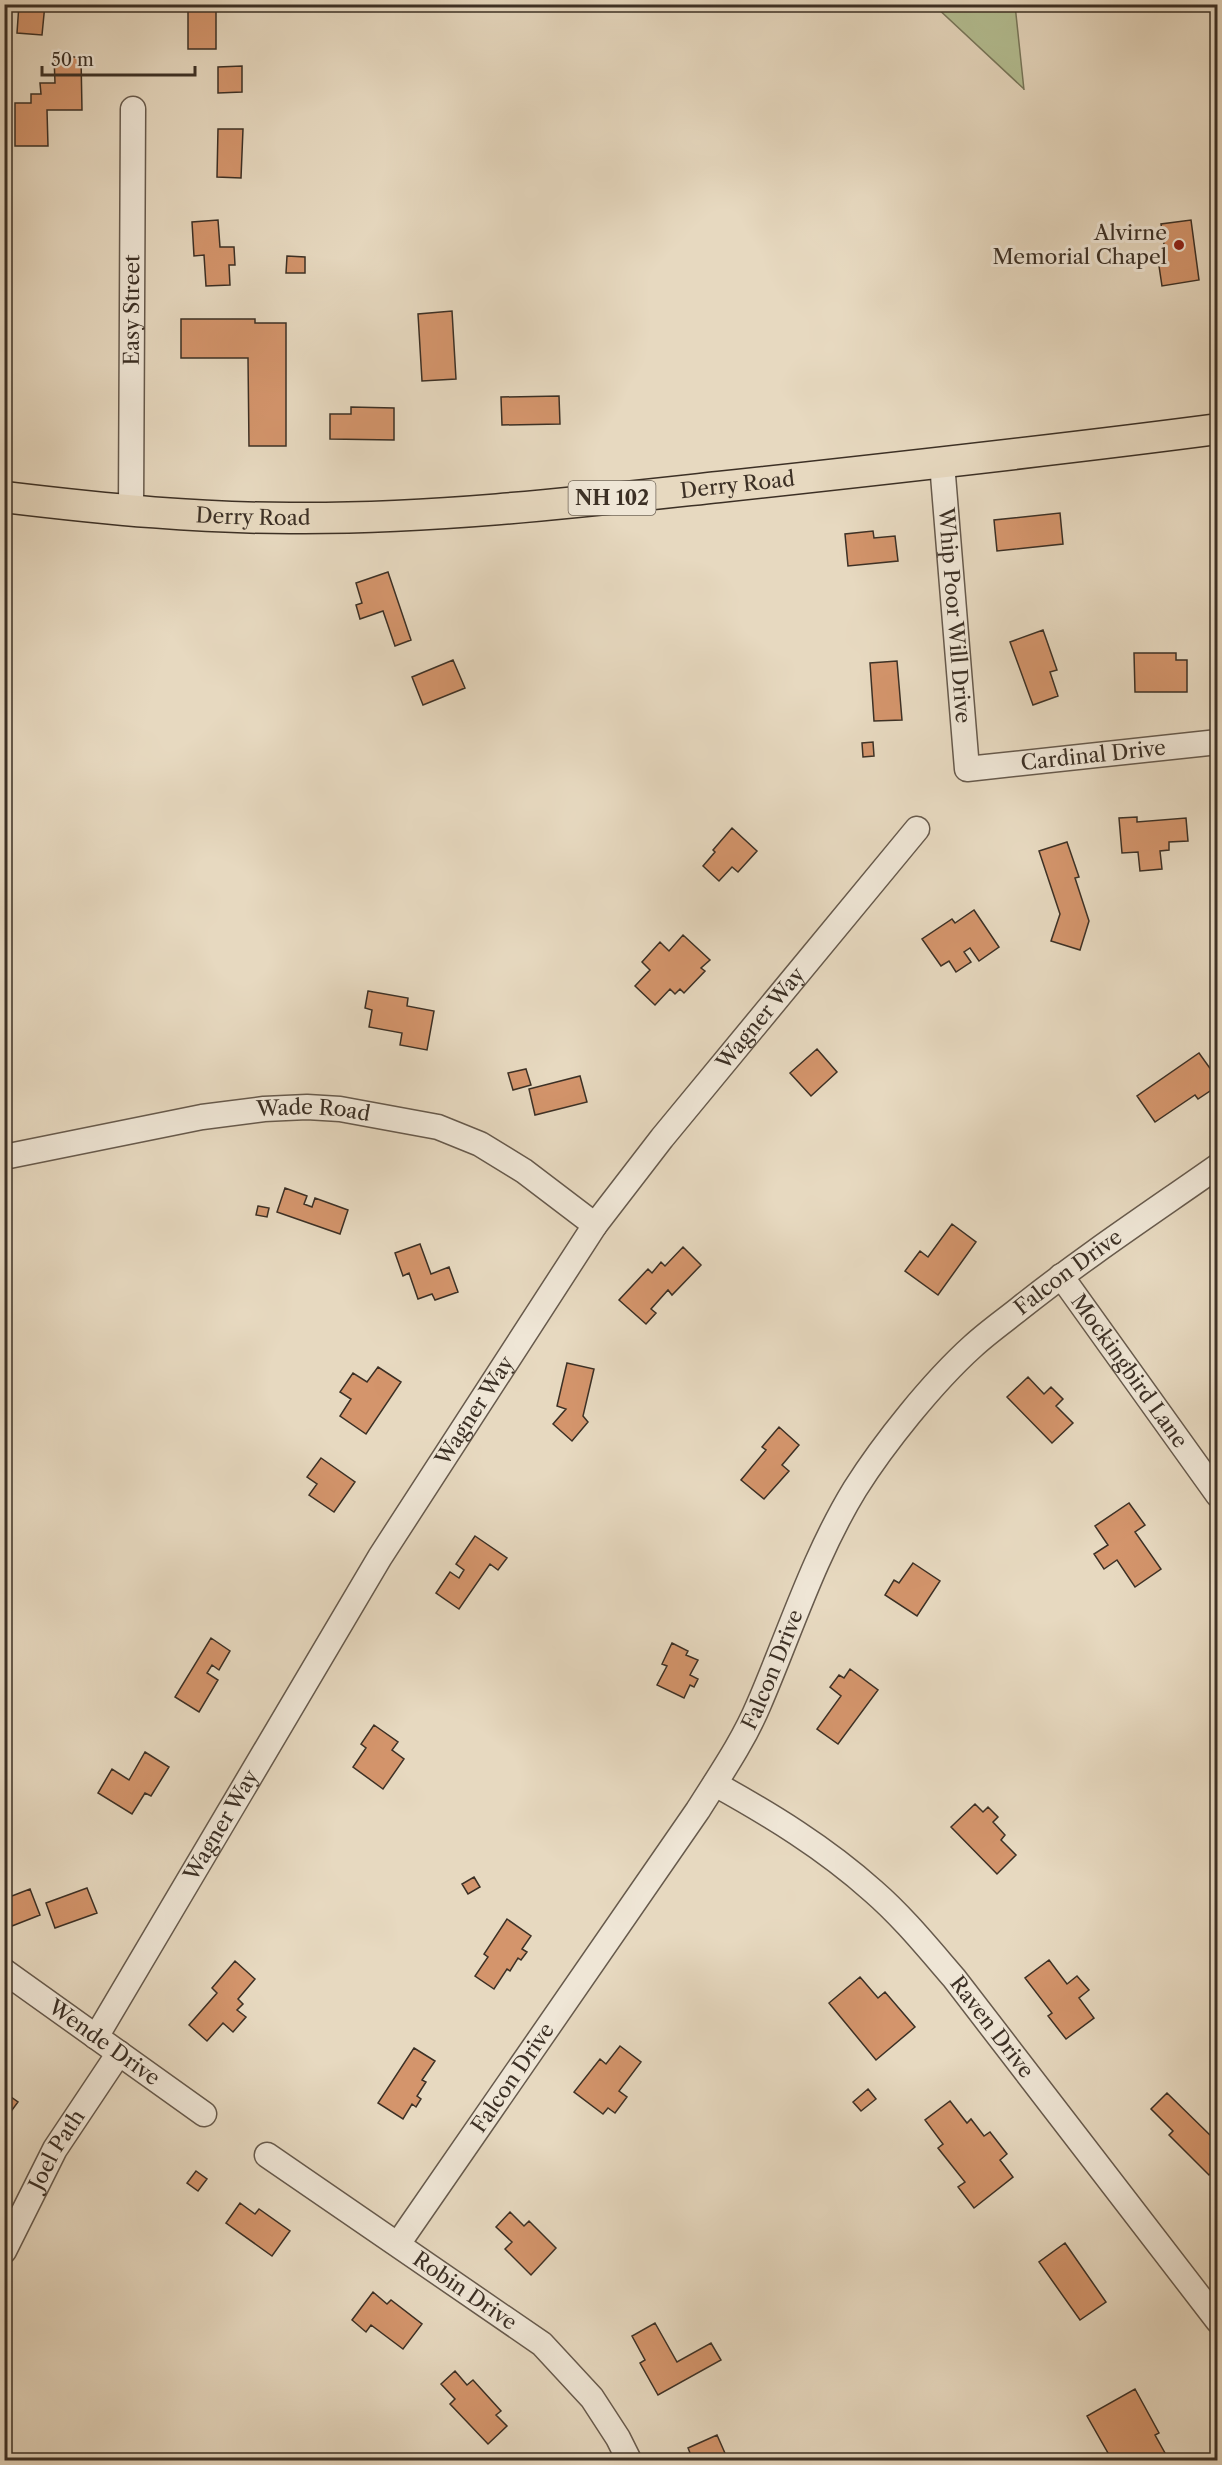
<svg xmlns="http://www.w3.org/2000/svg" width="1222" height="2465" viewBox="0 0 1222 2465" font-family="'Libre Caslon Text',serif">
  <style>
    .green { fill: #b4bf93; stroke: #78785c; stroke-width: 1.5 }
    .building { fill: #d4956c; stroke: #3c3025; stroke-width: 1.5 }
    .lines { fill: none; stroke-linecap: round; stroke-linejoin: round }
    .minor-casing { stroke: #675a4c; stroke-width: 27 }
    .major-casing { stroke: #3c3025; stroke-width: 33 }
    .minor { stroke: #efe6d6; stroke-width: 24 }
    .major { stroke: #e7d9c0; stroke-width: 30 }
    .poi-dot { fill: #8f2418; stroke: #efe6d6; stroke-width: 2 }
    .labels { text-anchor: middle; stroke-width: 6; stroke-linejoin: round; paint-order: stroke }
    .shield { fill: #efe6d6; stroke: #72675a; stroke-width: 1.5 }
    .shield-label { font-size: 20px; font-weight: bold; fill: #3c3025 }
    .poi-label { font-size: 21px; fill: #3c3025; stroke: #efe6d6; text-anchor: end }
    .street-label { font-size: 21px; fill: #3c3025; stroke: #efe6d6 }
  </style>
  <rect width="100%" height="100%" fill="#e7d9c0"/>
  <filter id="stains"><feTurbulence type="fractalNoise" baseFrequency=".00333" numOctaves="4"/><feColorMatrix values="0 0 0 0 .2 0 0 0 0 .09 0 0 0 0 .02 0 0 0 .5 -.17"/></filter>
  <radialGradient id="worn" r=".72"><stop offset=".6" stop-color="#630" stop-opacity="0"/><stop offset="1" stop-color="#630" stop-opacity=".3"/></radialGradient>
  <path class="green" d="M 934,5 L 1015,5 L 1024,90 L 1024,89 Z"/>
  <path class="building" d="M 19,4 L 45,4 L 42,35 L 17,33 Z
    M 188,7 L 216,7 L 216,49 L 188,49 Z
    M 54,57 L 81,57 L 82,110 L 47,110 L 48,146 L 15,146 L 15,103 L 31,103 L 31,94 L 41,94 L 40,83 L 55,83 Z
    M 242,66 L 242,92 L 218,93 L 218,67 Z
    M 218,129 L 243,129 L 241,178 L 217,177 Z
    M 218,220 L 220,247 L 234,247 L 235,265 L 229,265 L 230,285 L 206,286 L 204,255 L 194,256 L 192,222 Z
    M 1191,220 L 1199,280 L 1162,286 L 1159,266 L 1167,265 L 1161,224 Z
    M 287,256 L 305,257 L 305,273 L 286,273 Z
    M 452,311 L 456,379 L 422,381 L 418,314 Z
    M 181,319 L 255,319 L 255,323 L 286,323 L 286,446 L 249,446 L 248,358 L 181,358 Z
    M 559,396 L 560,424 L 502,425 L 501,397 Z
    M 351,407 L 394,408 L 394,440 L 330,439 L 330,414 L 351,414 Z
    M 1060,513 L 1063,544 L 997,551 L 994,520 Z
    M 873,531 L 874,538 L 895,536 L 898,561 L 848,566 L 845,534 Z
    M 388,572 L 411,640 L 395,646 L 383,611 L 360,619 L 356,605 L 362,603 L 356,583 Z
    M 1043,630 L 1057,670 L 1050,672 L 1058,696 L 1033,705 L 1010,642 Z
    M 1134,653 L 1176,653 L 1176,660 L 1187,660 L 1187,692 L 1135,692 Z
    M 453,660 L 465,688 L 423,705 L 412,677 Z
    M 897,661 L 902,720 L 874,721 L 870,663 Z
    M 873,742 L 874,756 L 863,757 L 862,743 Z
    M 1137,817 L 1137,822 L 1186,818 L 1188,841 L 1169,842 L 1169,850 L 1160,851 L 1162,869 L 1140,871 L 1138,852 L 1122,853 L 1119,818 Z
    M 732,828 L 757,851 L 738,872 L 732,867 L 719,881 L 703,866 L 715,852 L 713,850 Z
    M 1067,842 L 1079,877 L 1075,878 L 1089,921 L 1080,950 L 1051,941 L 1060,914 L 1039,851 Z
    M 974,910 L 999,947 L 979,961 L 970,948 L 964,952 L 971,962 L 956,972 L 949,961 L 941,966 L 922,939 L 952,919 L 955,923 Z
    M 683,935 L 710,960 L 701,968 L 705,971 L 684,993 L 680,989 L 675,994 L 670,989 L 655,1005 L 635,986 L 650,970 L 642,962 L 660,942 L 669,951 Z
    M 368,991 L 408,998 L 407,1006 L 434,1011 L 427,1050 L 400,1045 L 402,1033 L 369,1027 L 372,1010 L 365,1008 Z
    M 817,1049 L 837,1072 L 811,1096 L 790,1073 Z
    M 1199,1053 L 1217,1078 L 1213,1081 L 1216,1087 L 1198,1099 L 1195,1095 L 1155,1122 L 1137,1096 Z
    M 526,1069 L 531,1085 L 513,1090 L 508,1073 Z
    M 580,1076 L 587,1102 L 535,1115 L 529,1089 Z
    M 285,1188 L 307,1196 L 304,1204 L 312,1207 L 315,1198 L 348,1210 L 340,1234 L 277,1212 Z
    M 258,1206 L 269,1208 L 267,1217 L 256,1215 Z
    M 952,1224 L 976,1242 L 938,1295 L 905,1271 L 920,1251 L 928,1257 Z
    M 420,1244 L 431,1274 L 449,1267 L 458,1292 L 435,1300 L 432,1294 L 418,1299 L 409,1273 L 403,1276 L 395,1253 Z
    M 683,1247 L 701,1265 L 672,1295 L 668,1290 L 651,1309 L 656,1313 L 646,1324 L 619,1300 L 648,1269 L 652,1273 L 661,1262 L 665,1266 Z
    M 567,1363 L 594,1369 L 583,1416 L 588,1422 L 572,1441 L 553,1424 L 566,1409 L 557,1406 Z
    M 378,1367 L 401,1382 L 366,1434 L 340,1416 L 351,1399 L 340,1392 L 353,1373 L 367,1382 Z
    M 1028,1377 L 1044,1394 L 1051,1387 L 1063,1399 L 1056,1406 L 1073,1423 L 1052,1443 L 1007,1397 Z
    M 779,1427 L 799,1445 L 782,1465 L 789,1471 L 764,1499 L 741,1480 L 766,1450 L 762,1447 Z
    M 321,1458 L 355,1482 L 334,1512 L 309,1495 L 317,1484 L 307,1477 Z
    M 1129,1503 L 1145,1525 L 1135,1532 L 1161,1569 L 1135,1587 L 1117,1560 L 1104,1569 L 1094,1554 L 1108,1545 L 1095,1526 Z
    M 475,1536 L 507,1558 L 498,1570 L 490,1564 L 459,1609 L 436,1593 L 450,1572 L 459,1578 L 464,1570 L 456,1564 Z
    M 913,1563 L 940,1581 L 917,1616 L 885,1595 L 894,1580 L 899,1583 Z
    M 211,1638 L 230,1651 L 219,1670 L 212,1665 L 207,1673 L 218,1680 L 199,1712 L 175,1697 Z
    M 672,1643 L 688,1651 L 686,1655 L 698,1660 L 690,1675 L 698,1679 L 694,1687 L 690,1685 L 684,1698 L 657,1685 L 667,1666 L 662,1664 Z
    M 850,1669 L 878,1690 L 838,1744 L 817,1729 L 841,1696 L 830,1687 L 839,1675 L 844,1678 Z
    M 374,1725 L 398,1742 L 392,1750 L 404,1759 L 383,1789 L 353,1767 L 366,1748 L 361,1744 Z
    M 145,1752 L 169,1767 L 151,1796 L 145,1793 L 132,1814 L 98,1793 L 112,1769 L 129,1780 Z
    M 975,1804 L 983,1812 L 988,1807 L 998,1817 L 993,1822 L 1005,1835 L 1001,1840 L 1016,1855 L 997,1874 L 951,1827 Z
    M 474,1877 L 480,1887 L 468,1894 L 462,1884 Z
    M 87,1888 L 97,1913 L 55,1928 L 46,1903 Z
    M 30,1889 L 40,1915 L 12,1926 L 4,1906 L 4,1899 Z
    M 507,1919 L 531,1936 L 522,1949 L 527,1952 L 521,1960 L 518,1958 L 510,1971 L 507,1969 L 494,1989 L 475,1976 L 488,1957 L 484,1954 Z
    M 1049,1960 L 1067,1984 L 1077,1976 L 1089,1990 L 1079,1998 L 1094,2018 L 1066,2039 L 1048,2016 L 1052,2013 L 1025,1978 Z
    M 235,1961 L 255,1979 L 238,1999 L 243,2004 L 237,2010 L 246,2017 L 233,2032 L 223,2023 L 207,2041 L 189,2025 L 217,1993 L 212,1988 Z
    M 860,1977 L 878,1998 L 885,1992 L 915,2027 L 876,2060 L 829,2003 Z
    M 620,2046 L 641,2062 L 619,2091 L 627,2097 L 615,2113 L 608,2108 L 603,2114 L 574,2092 L 600,2059 L 606,2064 Z
    M 414,2048 L 435,2061 L 422,2080 L 426,2082 L 417,2096 L 421,2099 L 416,2107 L 412,2104 L 403,2119 L 378,2103 Z
    M 868,2089 L 876,2099 L 861,2111 L 853,2102 Z
    M 4,2092 L 18,2102 L 4,2121 Z
    M 1167,2093 L 1211,2136 L 1218,2130 L 1218,2166 L 1209,2175 L 1169,2135 L 1173,2131 L 1151,2109 Z
    M 950,2101 L 967,2123 L 971,2119 L 984,2136 L 990,2132 L 1007,2154 L 1000,2160 L 1013,2177 L 974,2208 L 958,2187 L 965,2182 L 938,2148 L 943,2144 L 925,2120 Z
    M 196,2171 L 207,2179 L 198,2191 L 187,2183 Z
    M 240,2203 L 255,2214 L 259,2209 L 290,2231 L 272,2256 L 226,2223 Z
    M 510,2212 L 524,2226 L 529,2221 L 556,2248 L 531,2275 L 505,2249 L 512,2242 L 496,2227 Z
    M 1065,2243 L 1106,2302 L 1080,2320 L 1039,2262 Z
    M 373,2292 L 387,2304 L 391,2300 L 422,2324 L 403,2349 L 371,2325 L 366,2332 L 352,2320 Z
    M 655,2323 L 677,2362 L 711,2343 L 721,2360 L 658,2395 L 640,2363 L 645,2360 L 632,2336 Z
    M 455,2371 L 467,2385 L 473,2380 L 501,2411 L 496,2415 L 507,2426 L 488,2444 L 450,2404 L 455,2399 L 441,2384 Z
    M 1135,2389 L 1159,2433 L 1155,2435 L 1165,2453 L 1162,2455 L 1165,2460 L 1112,2460 L 1087,2416 Z
    M 717,2435 L 728,2460 L 733,2458 L 735,2460 L 686,2460 L 692,2458 L 688,2448 Z"/>
  <g class="lines">
    <defs>
      <g id="minor">
        <path id="s1" d="M 942,463 L 967,769 L 1218,742"/>
        <path id="s2" d="M 131,510 L 133,109"/>
        <path id="s3" d="M 4,1157 L 202,1117 L 264,1109 L 307,1107 L 340,1109 L 438,1127 L 480,1144 L 524,1171 L 595,1225"/>
        <path id="s4" d="M 1061,1276 L 1218,1495"/>
        <path id="s5" d="M 715,1784 C 771,1815 825,1848 873,1891 C 903,1917 928,1948 954,1978 L 1218,2321"/>
        <path id="s6" d="M 4,1971 L 204,2114"/>
        <path id="s7" d="M 96,2037 L 380,1557 L 595,1225 L 662,1138 L 917,829"/>
        <path id="s8" d="M 267,2155 L 542,2344 L 592,2398 L 618,2438 L 629,2460"/>
        <path id="s9" d="M 398,2244 L 698,1810 C 720,1775 743,1742 759,1704 C 790,1632 814,1556 855,1489 C 884,1443 933,1382 973,1346 C 987,1333 1004,1321 1019,1309 C 1083,1258 1151,1213 1218,1166"/>
        <path id="s10" d="M 4,2251 L 55,2149 L 119,2053"/>
      </g>
      <g id="major">
        <path id="s11" d="M 4,497 C 104,509 204,519 304,518 C 443,518 580,502 719,487 C 885,469 1051,451 1218,429"/>
      </g>
    </defs>
    <use href="#minor" class="minor-casing"/>
    <use href="#major" class="major-casing"/>
    <use href="#minor" class="minor"/>
    <use href="#major" class="major"/>
  </g>
  <circle class="poi-dot" cx="1179" cy="245" r="6"/>
  <g class="labels">
    <rect class="shield" x="568.5" y="481" width="87" height="34" rx="4.5"/>
    <g class="shield-label">
      <text x="612" y="505">NH 102</text>
    </g>
    <g class="poi-label">
      <text x="1167" y="240">Alvirne<tspan x="1167" dy="24">Memorial Chapel</tspan></text>
    </g>
    <g class="street-label">
      <text dy="7" stroke="none"><textPath href="#s2" startOffset="200">Easy Street</textPath></text>
      <text dy="7" stroke="none"><textPath href="#s11" startOffset="736">Derry Road</textPath></text>
      <text dy="7" stroke="none"><textPath href="#s11" startOffset="250">Derry Road</textPath></text>
      <text dy="7" stroke="none"><textPath href="#s1" startOffset="153">Whip Poor Will Drive</textPath></text>
      <text dy="7" stroke="none"><textPath href="#s1" startOffset="434">Cardinal Drive</textPath></text>
      <text dy="7" stroke="none"><textPath href="#s7" startOffset="1218">Wagner Way</textPath></text>
      <text dy="7" stroke="none"><textPath href="#s3" startOffset="314">Wade Road</textPath></text>
      <text dy="7" stroke="none"><textPath href="#s9" startOffset="1192">Falcon Drive</textPath></text>
      <text dy="7" stroke="none"><textPath href="#s4" startOffset="117">Mockingbird Lane</textPath></text>
      <text dy="7" stroke="none"><textPath href="#s7" startOffset="732">Wagner Way</textPath></text>
      <text dy="7" stroke="none"><textPath href="#s9" startOffset="687">Falcon Drive</textPath></text>
      <text dy="7" stroke="none"><textPath href="#s7" startOffset="246">Wagner Way</textPath></text>
      <text dy="7" stroke="none"><textPath href="#s5" startOffset="372">Raven Drive</textPath></text>
      <text dy="7" stroke="none"><textPath href="#s6" startOffset="123">Wende Drive</textPath></text>
      <text dy="7" stroke="none"><textPath href="#s9" startOffset="202">Falcon Drive</textPath></text>
      <text dy="7" stroke="none"><textPath href="#s10" startOffset="114">Joel Path</textPath></text>
      <text dy="7" stroke="none"><textPath href="#s8" startOffset="240">Robin Drive</textPath></text>
    </g>
  </g>
  <rect width="1222" height="2465" fill="none" stroke="#e7d9c0" stroke-width="24"/>
  <rect x="6" y="6" width="1210" height="2453" fill="none" stroke="#3c3025" stroke-width="3"/>
  <rect x="12" y="12" width="1198" height="2441" fill="none" stroke="#3c3025" stroke-width="1.5"/>
  <path d="M42 66v9h153v-9" fill="none" stroke="#3c3025" stroke-width="3"/>
  <text x="51" y="66" font-size="18" fill="#3c3025" stroke="#efe6d6" stroke-width="4.5" paint-order="stroke">50 m</text>
  <rect width="100%" height="100%" filter="url(#stains)"/>
  <rect width="100%" height="100%" fill="url(#worn)"/>
</svg>
